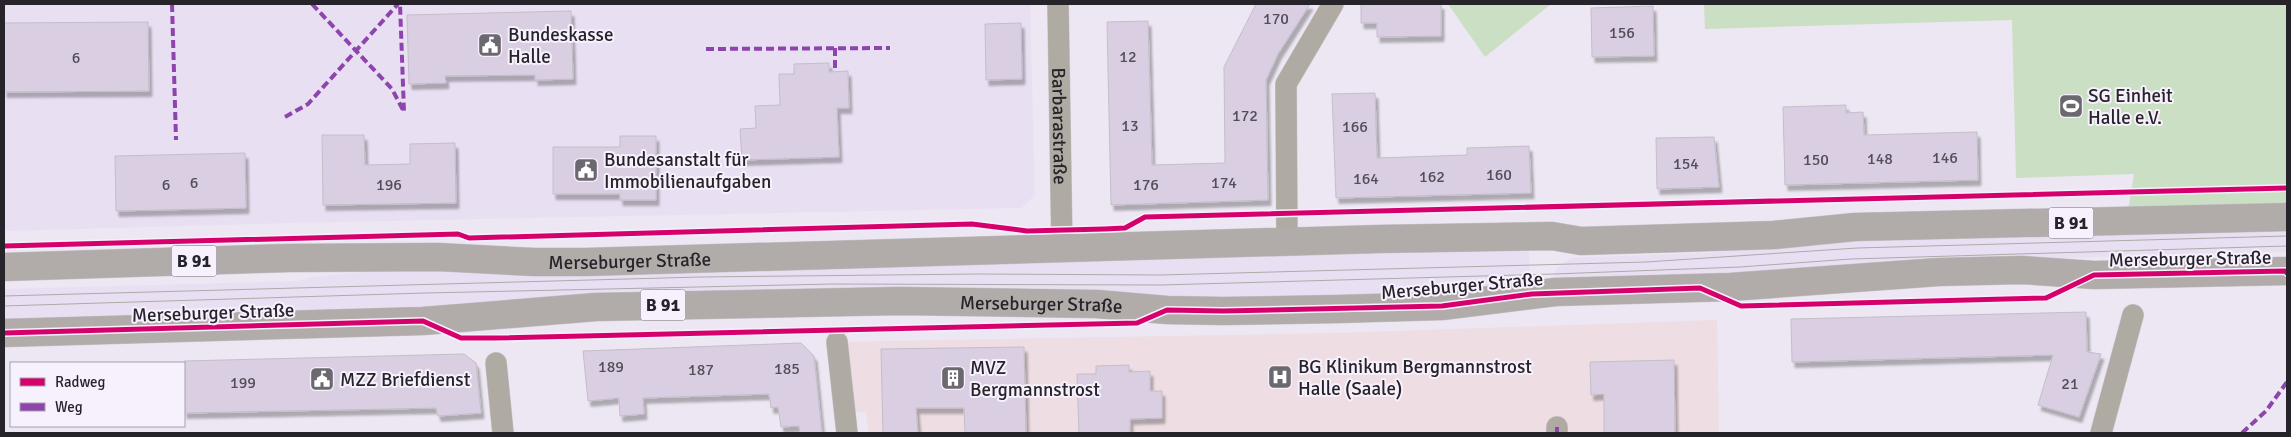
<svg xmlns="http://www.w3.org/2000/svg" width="2291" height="437" viewBox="0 0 2291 437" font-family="Signika,sans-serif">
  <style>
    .built { fill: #e9dff2 }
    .medical { fill: #eedde2 }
    .park { fill: #cadfc3 }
    .building { fill: #dacee3; stroke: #c3bec7; filter: url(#shadow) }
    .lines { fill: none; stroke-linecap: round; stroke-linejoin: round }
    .street-casing { stroke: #c9c5cd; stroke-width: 22 }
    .primary-casing { stroke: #c9c5cd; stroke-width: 29 }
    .street { stroke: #afaba3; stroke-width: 21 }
    .primary { stroke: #b1aca9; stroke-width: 28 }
    .tram { stroke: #adaaa8; stroke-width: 1 }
    .quiet { stroke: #8e44ad; stroke-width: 4; stroke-dasharray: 8 4; stroke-linecap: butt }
    .cycleway-casing { stroke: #f7f1fd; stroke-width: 8 }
    .cycleway { stroke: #d6006c; stroke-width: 5 }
    .labels { text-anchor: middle; stroke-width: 4; stroke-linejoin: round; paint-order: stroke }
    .number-label { font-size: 16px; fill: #544e58 }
    .shield { fill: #f7f1fd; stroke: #656169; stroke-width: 1 }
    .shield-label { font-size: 18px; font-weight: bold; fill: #27232a }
    .poi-label { font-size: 19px; fill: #27232a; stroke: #f7f1fd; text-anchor: start }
    .street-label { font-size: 19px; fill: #27232a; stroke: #f7f1fd }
  </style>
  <defs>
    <filter id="shadow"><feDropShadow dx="3" dy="5.5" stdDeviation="1" flood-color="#0004"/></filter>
  </defs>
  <rect width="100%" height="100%" fill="#ece7f2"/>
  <path class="built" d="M 4,4 L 1030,4 L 1035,195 L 1021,208 L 287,223 L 4,231 Z
    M 2287,229 L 2287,252 L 2022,259 L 1555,281 L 1553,277 L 1557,268 L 1571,258 L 1704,253 L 1870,240 Z
    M 1526,248 L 1529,251 L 1530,280 L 1527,282 L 1457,293 L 1181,299 L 1126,292 L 852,289 L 538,297 L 433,308 L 4,323 L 4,289 L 298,281 L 311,277 L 376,271 L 460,271 L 534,275 Z"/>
  <path class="medical" d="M 1717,320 L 1719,433 L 869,433 L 866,412 L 845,412 L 837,342 L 1339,333 Z"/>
  <path class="park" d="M 1448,4 L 1551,4 L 1485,57 Z
    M 1704,4 L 2287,4 L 2287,204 L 2128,211 L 2134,174 L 2016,178 L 2012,20 L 1705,29 Z"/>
  <path class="building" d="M 1256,4 L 1310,4 L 1278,54 L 1266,80 L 1268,200 L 1111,205 L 1107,22 L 1148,21 L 1152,165 L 1225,163 L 1224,67 Z
    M 1361,4 L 1441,4 L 1441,36 L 1377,37 L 1377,23 L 1361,23 Z
    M 1653,6 L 1654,56 L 1592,57 L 1591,8 Z
    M 571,11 L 573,79 L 535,80 L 535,75 L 445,76 L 446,83 L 409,84 L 407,15 Z
    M 148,22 L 149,91 L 4,92 L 4,23 Z
    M 1021,23 L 1022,79 L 986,80 L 985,24 Z
    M 829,63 L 829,72 L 848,71 L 849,108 L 837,108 L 839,157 L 742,160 L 740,129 L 756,128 L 755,106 L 780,105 L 779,74 L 794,74 L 794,64 Z
    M 1375,93 L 1377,158 L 1467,155 L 1467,148 L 1529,146 L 1531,193 L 1336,198 L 1332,94 Z
    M 1846,105 L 1846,113 L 1863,112 L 1864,135 L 1977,132 L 1978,180 L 1785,185 L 1783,107 Z
    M 322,135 L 364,135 L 365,165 L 410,164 L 410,144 L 455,143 L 456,203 L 323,205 Z
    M 620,136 L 656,136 L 656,200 L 620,200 L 620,194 L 553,194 L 553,147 L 620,147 Z
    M 1714,137 L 1719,187 L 1657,189 L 1656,138 Z
    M 245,153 L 246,208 L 116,211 L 115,156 Z
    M 2086,312 L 2087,352 L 2101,354 L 2079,417 L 2038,405 L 2053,355 L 1792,362 L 1791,319 Z
    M 801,343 L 814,356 L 822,433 L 800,433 L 799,426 L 781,427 L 778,407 L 771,408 L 769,394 L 643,398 L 644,414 L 620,416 L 619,398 L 588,401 L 583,351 Z
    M 1024,347 L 1026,433 L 965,433 L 964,408 L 916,408 L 918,433 L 883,433 L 881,349 Z
    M 464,354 L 476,363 L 481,413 L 438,416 L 436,408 L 184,413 L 184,361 Z
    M 1674,360 L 1675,433 L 1604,433 L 1604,394 L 1591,395 L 1590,362 Z
    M 1129,365 L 1129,372 L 1150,371 L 1150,391 L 1162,391 L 1162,418 L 1130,419 L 1130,433 L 1079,433 L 1077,374 L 1096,374 L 1096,366 Z"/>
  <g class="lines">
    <defs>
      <g id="street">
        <path id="s1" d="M 1058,4 L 1062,249"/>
        <path d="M 1287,242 L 1286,84 L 1333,4"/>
        <path d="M 837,342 L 847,433"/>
        <path d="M 496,363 L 503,433"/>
        <path d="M 1557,427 L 1557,433"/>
        <path d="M 2101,433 L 2133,315"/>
      </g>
      <g id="primary">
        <path id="s2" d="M 4,267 L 289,258 L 438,257 L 534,262 L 586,262 L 1379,239 L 1552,236 L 1581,241 L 1774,235 L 1855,227 L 2287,217"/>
        <path id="s3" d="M 4,333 L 423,321 L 596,307 L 900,301 L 1097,304 L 1167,310 L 1223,311 L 1338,309 L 1442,306 L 1555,292 L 1730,287 L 1939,272 L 2022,270 L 2094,275 L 2287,271"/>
      </g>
    </defs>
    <use href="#street" class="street-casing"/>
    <use href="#primary" class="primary-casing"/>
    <use href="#street" class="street"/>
    <use href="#primary" class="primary"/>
    <path class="tram" d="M 4,296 L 700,277 L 978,274 L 1161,275 L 1646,262 L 1857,248 L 2287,236
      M 4,306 L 425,293 L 833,284 L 1161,285 L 1554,274 L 1740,267 L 1851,259 L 2287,246"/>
    <path class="quiet" d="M 172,4 L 176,140
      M 312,4 L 392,89 L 404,112 L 400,4
      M 835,48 L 835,72
      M 706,49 L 890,48
      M 285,117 L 308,104 L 398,4
      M 1557,427 L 1557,433
      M 2242,433 L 2266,411 L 2287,382"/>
    <defs>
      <path id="cycleway" d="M 4,246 L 458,234 L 469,238 L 972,224 L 1027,231 L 1104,229 L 1125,228 L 1145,217 L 2287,188
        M 4,333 L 423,321 L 461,338 L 494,338 L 1137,323 L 1167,310 L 1223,311 L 1442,306 L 1532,294 L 1700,288 L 1741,306 L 2046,298 L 2094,275 L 2285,271 L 2287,273"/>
    </defs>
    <use href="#cycleway" class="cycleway-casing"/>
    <use href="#cycleway" class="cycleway"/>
  </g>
  <defs>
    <symbol id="civic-square" viewBox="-11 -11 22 22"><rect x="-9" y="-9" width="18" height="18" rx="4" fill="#6c6870" stroke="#f7f1fd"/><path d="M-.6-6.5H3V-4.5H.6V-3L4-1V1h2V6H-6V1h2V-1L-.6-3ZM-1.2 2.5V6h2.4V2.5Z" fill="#fff"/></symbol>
    <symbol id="stadium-square" viewBox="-11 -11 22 22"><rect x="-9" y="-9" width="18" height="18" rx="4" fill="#6c6870" stroke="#f7f1fd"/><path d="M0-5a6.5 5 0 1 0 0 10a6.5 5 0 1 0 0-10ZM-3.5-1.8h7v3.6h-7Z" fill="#fff"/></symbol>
    <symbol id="hospital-square" viewBox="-11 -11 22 22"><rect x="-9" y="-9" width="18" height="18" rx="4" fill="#6c6870" stroke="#f7f1fd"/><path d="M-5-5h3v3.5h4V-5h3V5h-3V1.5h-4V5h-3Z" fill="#fff"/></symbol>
    <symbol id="building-square" viewBox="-11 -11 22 22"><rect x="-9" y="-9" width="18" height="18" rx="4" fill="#6c6870" stroke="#f7f1fd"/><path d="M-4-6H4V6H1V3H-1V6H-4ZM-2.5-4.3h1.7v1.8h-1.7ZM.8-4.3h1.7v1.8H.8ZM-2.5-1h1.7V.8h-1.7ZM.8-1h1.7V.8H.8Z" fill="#fff"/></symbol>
  </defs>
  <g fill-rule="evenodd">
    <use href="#civic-square" x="476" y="31" width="28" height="28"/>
    <use href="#stadium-square" x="2057" y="92" width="28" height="28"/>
    <use href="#civic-square" x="572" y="156" width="28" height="28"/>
    <use href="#hospital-square" x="1266" y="363" width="28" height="28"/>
    <use href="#building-square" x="939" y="364" width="28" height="28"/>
    <use href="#civic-square" x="308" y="365" width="28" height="28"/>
  </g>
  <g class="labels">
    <g class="number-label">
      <text x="1276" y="24">170</text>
      <text x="1622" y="38">156</text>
      <text x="1128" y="62">12</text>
      <text x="76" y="63">6</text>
      <text x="1245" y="121">172</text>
      <text x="1130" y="131">13</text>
      <text x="1355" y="132">166</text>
      <text x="1945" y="163">146</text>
      <text x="1880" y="164">148</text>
      <text x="1816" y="165">150</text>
      <text x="1686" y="169">154</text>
      <text x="1499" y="180">160</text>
      <text x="1432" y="182">162</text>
      <text x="1366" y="184">164</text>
      <text x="194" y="188">6</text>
      <text x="1224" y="188">174</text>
      <text x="166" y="190">6</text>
      <text x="389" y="190">196</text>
      <text x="1146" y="190">176</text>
      <text x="611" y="372">189</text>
      <text x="787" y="374">185</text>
      <text x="701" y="375">187</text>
      <text x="243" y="388">199</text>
      <text x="2070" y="389">21</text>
    </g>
    <g class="shield">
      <rect x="2048.5" y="207.5" width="45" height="31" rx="4"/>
      <rect x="171.5" y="245.5" width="45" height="31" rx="4"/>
      <rect x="640.5" y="289.5" width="45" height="31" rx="4"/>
    </g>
    <g class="shield-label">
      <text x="2071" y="229">B 91</text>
      <text x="194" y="267">B 91</text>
      <text x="663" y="311">B 91</text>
    </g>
    <g class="poi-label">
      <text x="508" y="41">Bundeskasse<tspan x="508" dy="22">Halle</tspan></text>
      <text x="2088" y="102">SG Einheit<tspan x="2088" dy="22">Halle e.V.</tspan></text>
      <text x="604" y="166">Bundesanstalt für<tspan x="604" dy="22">Immobilienaufgaben</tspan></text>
      <text x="1298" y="373">BG Klinikum Bergmannstrost<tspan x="1298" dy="22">Halle (Saale)</tspan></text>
      <text x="970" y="374">MVZ<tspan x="970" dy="22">Bergmannstrost</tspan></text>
      <text x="340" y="386">MZZ Briefdienst</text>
    </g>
    <g class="street-label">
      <text dy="7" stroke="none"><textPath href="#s1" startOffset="122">Barbarastraße</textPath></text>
      <text transform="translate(2190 258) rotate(-1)" y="7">Merseburger Straße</text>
      <text dy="7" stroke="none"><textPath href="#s2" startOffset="626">Merseburger Straße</textPath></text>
      <text transform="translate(1462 285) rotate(-5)" y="7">Merseburger Straße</text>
      <text dy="7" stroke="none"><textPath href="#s3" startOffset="1038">Merseburger Straße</textPath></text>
      <text transform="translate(213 312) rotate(-2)" y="7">Merseburger Straße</text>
    </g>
  </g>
  <rect width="2291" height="437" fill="none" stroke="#27232a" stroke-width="10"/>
  <rect x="10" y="362" width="175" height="65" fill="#f7f1fd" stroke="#a49fa9"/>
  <rect x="20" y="378" width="25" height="8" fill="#d6006c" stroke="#a49fa9"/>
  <text x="55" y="387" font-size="15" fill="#27232a">Radweg</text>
  <rect x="20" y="403" width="25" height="8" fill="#8e44ad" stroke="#a49fa9"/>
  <text x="55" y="412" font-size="15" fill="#27232a">Weg</text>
</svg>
